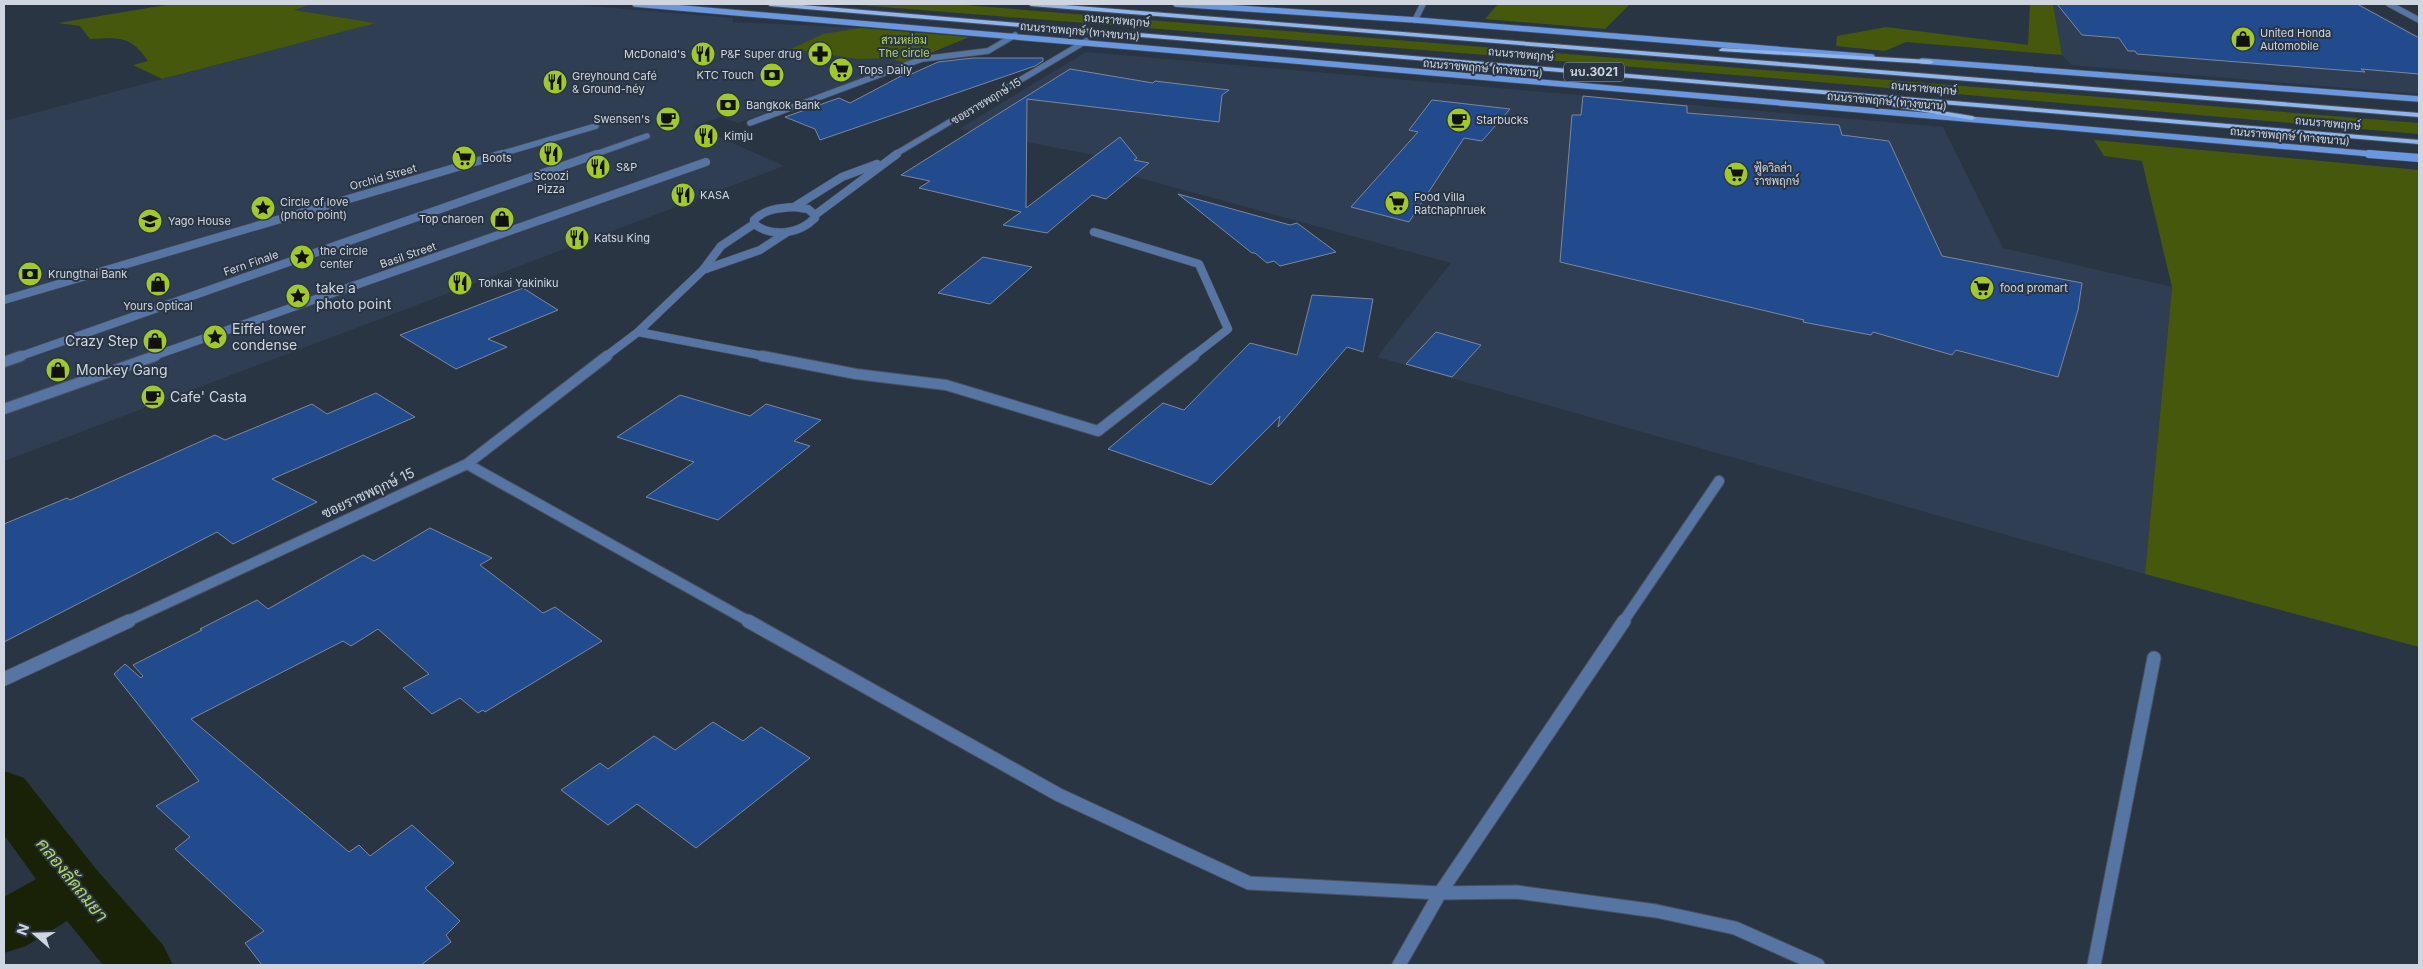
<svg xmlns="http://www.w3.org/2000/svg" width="2423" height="969" viewBox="0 0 2423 969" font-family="Inter,Sarabun,sans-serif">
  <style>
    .built { fill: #303e53 }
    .green { fill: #45580b }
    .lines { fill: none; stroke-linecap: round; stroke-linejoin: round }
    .canal { fill: #192106; fill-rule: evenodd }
    .building { fill: #214b8c; stroke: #7c889a }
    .pedestrian-far2-casing { stroke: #485260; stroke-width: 7 }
    .pedestrian-far1-casing { stroke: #485260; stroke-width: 9 }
    .pedestrian-casing { stroke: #485260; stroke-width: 12 }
    .minor-far3-casing { stroke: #485260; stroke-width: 7 }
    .minor-far2-casing { stroke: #485260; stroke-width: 9 }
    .minor-far1-casing { stroke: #485260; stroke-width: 12 }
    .minor-casing { stroke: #485260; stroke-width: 15 }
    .secondary-far1-casing { stroke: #485260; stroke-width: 7 }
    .secondary-casing { stroke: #485260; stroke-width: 9 }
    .primary-casing { stroke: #485260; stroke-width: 2 }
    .pedestrian-far2 { stroke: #5775a3; stroke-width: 5.5 }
    .pedestrian-far1 { stroke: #5775a3; stroke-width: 8 }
    .pedestrian { stroke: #5775a3; stroke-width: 10 }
    .minor-far3 { stroke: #5775a3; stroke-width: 5.5 }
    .minor-far2 { stroke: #5775a3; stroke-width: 8 }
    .minor-far1 { stroke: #5775a3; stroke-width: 10 }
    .minor { stroke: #5775a3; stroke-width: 13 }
    .secondary-far1 { stroke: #6998e1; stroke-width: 5.5 }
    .secondary { stroke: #6998e1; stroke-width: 8 }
    .primary { fill: #90b5ed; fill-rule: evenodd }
    .labels { text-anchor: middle; stroke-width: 4; stroke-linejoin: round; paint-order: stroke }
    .far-street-label { font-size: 11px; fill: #cfd6e0; stroke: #2a3544 }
    .far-poi-label { font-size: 11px; fill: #cfd6e0; stroke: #2a3544; text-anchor: start }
    .far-park-label { font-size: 11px; fill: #b1d461; stroke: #2a3544 }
    .shield { fill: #2a3544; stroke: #9ea6b1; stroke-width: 1 }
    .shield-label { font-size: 12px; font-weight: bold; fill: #cfd6e0 }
    .poi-label { font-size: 14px; fill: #cfd6e0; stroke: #2a3544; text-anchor: start }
    .street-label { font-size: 14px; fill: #cfd6e0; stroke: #2a3544 }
    .near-water-label { font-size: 18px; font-style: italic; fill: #b2d562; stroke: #2a3544 }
  </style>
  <rect width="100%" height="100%" fill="#2a3544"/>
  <path class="built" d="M 313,4 L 564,4 L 733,18 L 733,22 L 860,28 L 969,37 L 909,62 L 738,123 L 721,117 L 694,126 L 784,166 L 4,461 L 4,121 L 375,23 L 293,10 Z
    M 2053,4 L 2360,4 L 2419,36 L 2419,94 L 2072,65 L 2062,55 Z
    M 1086,52 L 1943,127 L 2003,248 L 2172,287 L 2145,574 L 1377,357 L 1451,263 L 1129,175 L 1141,164 L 959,129 Z"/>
  <path class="green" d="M 172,4 L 313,4 L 294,10 L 376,23 L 162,79 L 133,65 L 148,61 C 130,35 119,38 90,39 L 80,26 L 58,23 Z
    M 846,4 L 952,4 L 2419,123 L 2419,134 L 1772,78 Z
    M 1498,4 L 1630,4 L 1605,29 L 1485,19 Z
    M 2030,4 L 2053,4 L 2062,55 L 1906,42 L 1885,51 L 1836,46 L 1837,36 L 1886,27 L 2028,45 Z
    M 860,28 L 969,37 L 909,62 L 897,61 L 893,58 L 857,59 L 791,49 L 823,34 Z
    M 2094,140 L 2419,170 L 2419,647 L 2145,574 L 2172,287 L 2142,161 L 2104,156 Z"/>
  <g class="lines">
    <path class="canal" d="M 4,771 L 24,778 L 96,869 L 163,945 L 173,965 L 103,965 L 67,921 L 26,946 L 4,953 L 4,897 L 36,879 L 4,835 Z"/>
  </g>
  <path class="building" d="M 2057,4 L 2357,4 L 2419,38 L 2419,74 L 2361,69 L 2365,72 L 2137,54 L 2135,51 L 2128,51 L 2119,38 L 2082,35 Z
    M 973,58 L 1043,58 L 1043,61 L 1035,66 L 820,140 L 815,129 L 785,117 L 839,98 L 850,103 L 903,75 L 907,76 L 938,62 Z
    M 1070,69 L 1153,83 L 1155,81 L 1229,90 L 1222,95 L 1219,122 L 1027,99 L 1026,208 L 1120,137 L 1137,158 L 1134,160 L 1149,163 L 1106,199 L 1092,195 L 1047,233 L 1003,225 L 1021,212 L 919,188 L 930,181 L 901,175 Z
    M 1583,96 L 1687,106 L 1687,113 L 1839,125 L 1842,135 L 1889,141 L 1942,256 L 2082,283 L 2078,310 L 2058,377 L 1956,350 L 1952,355 L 1873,332 L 1871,335 L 1803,322 L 1804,320 L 1560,262 L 1572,115 L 1581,115 Z
    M 1432,100 L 1510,109 L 1482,141 L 1464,138 L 1409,222 L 1351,207 L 1418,132 L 1409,130 Z
    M 1178,194 L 1290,225 L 1297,223 L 1336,252 L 1280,266 L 1274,261 L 1267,263 L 1255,253 L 1252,253 Z
    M 983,257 L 1032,267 L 990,304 L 938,293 Z
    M 523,288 L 558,310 L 488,339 L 507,347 L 456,369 L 400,335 Z
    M 1312,295 L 1373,299 L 1363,352 L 1347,347 L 1278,427 L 1280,416 L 1211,485 L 1108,449 L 1163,403 L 1184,410 L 1250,343 L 1297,355 Z
    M 1436,332 L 1481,345 L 1452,377 L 1406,364 Z
    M 376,393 L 415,417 L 272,479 L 317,502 L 233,544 L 217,532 L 4,642 L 4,524 L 67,498 L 70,500 L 215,435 L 225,440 L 312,404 L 327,414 Z
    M 680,395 L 750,416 L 766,404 L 821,420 L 794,441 L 810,446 L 718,520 L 646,497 L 694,462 L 617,437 Z
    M 430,528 L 492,558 L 480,565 L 543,613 L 555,607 L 602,641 L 485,712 L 483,710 L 478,713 L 460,698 L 432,714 L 403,688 L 429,674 L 378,629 L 351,646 L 343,641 L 191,719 L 349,852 L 359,845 L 370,856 L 412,825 L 454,863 L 425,888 L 460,921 L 446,935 L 451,942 L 421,965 L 262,965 L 245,943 L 264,931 L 175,849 L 190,837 L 156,806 L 199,781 L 114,674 L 125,664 L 141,678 L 143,676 L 133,665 L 202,630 L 200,629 L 257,600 L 268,609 L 363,555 L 374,561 Z
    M 713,722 L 743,741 L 761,727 L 810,758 L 696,848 L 637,804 L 608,825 L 561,790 L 600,763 L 608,769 L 654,736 L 675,750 Z"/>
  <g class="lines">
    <defs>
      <path id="pedestrian-far2" d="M 497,155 L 596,126
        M 593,155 L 647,136"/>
      <path id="pedestrian-far1" d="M 4,300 L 502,154
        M 18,357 L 597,154
        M 151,357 L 706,162"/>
      <path id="pedestrian" d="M 4,362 L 21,356
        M 4,409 L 155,356"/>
      <path id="minor-far3" d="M 2389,4 L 2419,20
        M 1415,20 L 1423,4
        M 750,123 L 922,59 L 988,51 L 1015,35
        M 894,155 L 1086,41"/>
      <path id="minor-far2" d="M 794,207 L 808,209 L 815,215 L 815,218 C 799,234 773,238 754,224 L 754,220 C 765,209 779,208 794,207 Z
        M 794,207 L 842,177 L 877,164
        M 815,215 L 897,154
        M 1094,232 L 1199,264 L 1228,329 L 1192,357
        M 703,270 L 760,250 L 786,233
        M 638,332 L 769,357
        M 605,357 L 638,332 L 703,270 L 721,246 L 754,224"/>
      <path id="minor-far1" d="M 762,356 L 856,374 L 946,385 L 1098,431 L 1194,356
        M 467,464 L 750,622
        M 126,622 L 467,464 L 607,356
        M 1623,622 L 1719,481"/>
      <path id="minor" d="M 748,621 L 1059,795 L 1249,883 L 1440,893 L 1517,892 L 1656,911 L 1735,928 L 1818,965
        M 4,679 L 129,621
        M 1399,965 L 1440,893 L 1624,621
        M 2094,965 L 2154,658"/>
      <path id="secondary-far1" d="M 635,4 L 2384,155
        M 1176,4 L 1415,20 L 1872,57
        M 1922,61 L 2419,99"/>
      <path id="secondary" d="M 2369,154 L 2419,158"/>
      <path id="primary" d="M 767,4 L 790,4 L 2419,140 L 2419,144 L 770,6 Z
        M 1028,4 L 1052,4 L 2419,113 L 2419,117 L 1031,6 Z
        M 1722,48 L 1930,60 L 1934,62 L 1930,64 L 1720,51 L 1719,50 Z
        M 1892,103 L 1972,116 L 1976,118 L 1972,120 L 1895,107 L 1891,105 Z"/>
    </defs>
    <use href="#pedestrian-far2" class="pedestrian-far2-casing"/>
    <use href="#pedestrian-far1" class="pedestrian-far1-casing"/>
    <use href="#pedestrian" class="pedestrian-casing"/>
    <use href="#minor-far3" class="minor-far3-casing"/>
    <use href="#minor-far2" class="minor-far2-casing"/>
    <use href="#minor-far1" class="minor-far1-casing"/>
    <use href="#minor" class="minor-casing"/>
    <use href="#secondary-far1" class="secondary-far1-casing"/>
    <use href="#secondary" class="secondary-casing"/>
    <use href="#primary" class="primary-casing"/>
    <use href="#pedestrian-far2" class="pedestrian-far2"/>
    <use href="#pedestrian-far1" class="pedestrian-far1"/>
    <use href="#pedestrian" class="pedestrian"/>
    <use href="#minor-far3" class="minor-far3"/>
    <use href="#minor-far2" class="minor-far2"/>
    <use href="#minor-far1" class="minor-far1"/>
    <use href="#minor" class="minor"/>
    <use href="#secondary-far1" class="secondary-far1"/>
    <use href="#secondary" class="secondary"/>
    <use href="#primary" class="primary"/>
  </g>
  <defs>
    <symbol id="shop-disc" viewBox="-11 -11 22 22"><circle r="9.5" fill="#a1c92a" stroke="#2a3544"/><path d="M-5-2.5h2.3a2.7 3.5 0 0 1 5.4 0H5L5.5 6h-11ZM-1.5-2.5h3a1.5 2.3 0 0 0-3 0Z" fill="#111"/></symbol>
    <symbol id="restaurant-disc" viewBox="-11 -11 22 22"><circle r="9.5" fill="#a1c92a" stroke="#2a3544"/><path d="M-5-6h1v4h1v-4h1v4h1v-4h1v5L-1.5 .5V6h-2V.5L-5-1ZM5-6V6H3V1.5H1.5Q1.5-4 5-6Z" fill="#111"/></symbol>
    <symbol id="pharmacy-disc" viewBox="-11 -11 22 22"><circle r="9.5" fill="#a1c92a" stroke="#2a3544"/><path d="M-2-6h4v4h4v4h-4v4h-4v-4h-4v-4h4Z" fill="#111"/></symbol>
    <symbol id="supermarket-disc" viewBox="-11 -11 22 22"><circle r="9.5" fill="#a1c92a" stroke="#2a3544"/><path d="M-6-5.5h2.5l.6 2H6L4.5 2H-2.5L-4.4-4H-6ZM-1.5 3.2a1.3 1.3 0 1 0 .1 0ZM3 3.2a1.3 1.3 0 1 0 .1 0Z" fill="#111"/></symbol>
    <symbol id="bank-disc" viewBox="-11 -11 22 22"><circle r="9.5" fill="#a1c92a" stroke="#2a3544"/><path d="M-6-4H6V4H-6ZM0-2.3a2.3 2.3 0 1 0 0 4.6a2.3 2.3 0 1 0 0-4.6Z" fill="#111"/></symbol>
    <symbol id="cafe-disc" viewBox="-11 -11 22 22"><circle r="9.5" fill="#a1c92a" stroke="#2a3544"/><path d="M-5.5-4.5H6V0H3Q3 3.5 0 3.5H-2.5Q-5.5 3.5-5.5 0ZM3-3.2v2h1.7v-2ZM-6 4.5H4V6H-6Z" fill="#111"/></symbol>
    <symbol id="sight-disc" viewBox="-11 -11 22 22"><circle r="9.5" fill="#a1c92a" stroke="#2a3544"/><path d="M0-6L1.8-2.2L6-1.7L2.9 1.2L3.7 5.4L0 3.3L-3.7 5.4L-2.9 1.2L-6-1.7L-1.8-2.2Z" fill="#111"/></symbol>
    <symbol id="school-disc" viewBox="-11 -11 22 22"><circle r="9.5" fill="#a1c92a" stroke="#2a3544"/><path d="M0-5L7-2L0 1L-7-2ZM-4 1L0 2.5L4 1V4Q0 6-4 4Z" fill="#111"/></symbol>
  </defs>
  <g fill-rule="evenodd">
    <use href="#shop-disc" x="2229" y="25" width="28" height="28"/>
    <use href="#restaurant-disc" x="689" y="40" width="28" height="28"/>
    <use href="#pharmacy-disc" x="806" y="40" width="28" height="28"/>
    <use href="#supermarket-disc" x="827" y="56" width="28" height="28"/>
    <use href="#bank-disc" x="758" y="61" width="28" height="28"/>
    <use href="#restaurant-disc" x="541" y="68" width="28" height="28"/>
    <use href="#bank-disc" x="714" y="91" width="28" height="28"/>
    <use href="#cafe-disc" x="654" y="105" width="28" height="28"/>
    <use href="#cafe-disc" x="1445" y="106" width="28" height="28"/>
    <use href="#restaurant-disc" x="692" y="122" width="28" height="28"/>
    <use href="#restaurant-disc" x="537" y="140" width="28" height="28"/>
    <use href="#supermarket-disc" x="450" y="144" width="28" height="28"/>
    <use href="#restaurant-disc" x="584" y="153" width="28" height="28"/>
    <use href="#supermarket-disc" x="1722" y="160" width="28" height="28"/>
    <use href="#restaurant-disc" x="669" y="181" width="28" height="28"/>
    <use href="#supermarket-disc" x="1383" y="189" width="28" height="28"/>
    <use href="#sight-disc" x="249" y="194" width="28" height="28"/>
    <use href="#shop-disc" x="488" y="205" width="28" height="28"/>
    <use href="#school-disc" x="136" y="207" width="28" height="28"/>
    <use href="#restaurant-disc" x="563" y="224" width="28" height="28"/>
    <use href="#sight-disc" x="288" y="243" width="28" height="28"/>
    <use href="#bank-disc" x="16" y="260" width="28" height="28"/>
    <use href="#restaurant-disc" x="446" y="269" width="28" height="28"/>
    <use href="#shop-disc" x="144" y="270" width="28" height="28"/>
    <use href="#supermarket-disc" x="1968" y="274" width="28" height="28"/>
    <use href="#sight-disc" x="284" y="282" width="28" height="28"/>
    <use href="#sight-disc" x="201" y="323" width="28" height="28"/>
    <use href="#shop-disc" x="141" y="327" width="28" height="28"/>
    <use href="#shop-disc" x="44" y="356" width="28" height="28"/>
    <use href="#cafe-disc" x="139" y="383" width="28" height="28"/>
  </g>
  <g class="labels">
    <g class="far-street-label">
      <text transform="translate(1117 20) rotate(5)" y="4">ถนนราชพฤกษ์</text>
      <text transform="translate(1080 31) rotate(5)" y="4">ถนนราชพฤกษ์ (ทางขนาน)</text>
      <text transform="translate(1521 54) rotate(5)" y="4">ถนนราชพฤกษ์</text>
      <text transform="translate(1483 68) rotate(5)" y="4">ถนนราชพฤกษ์ (ทางขนาน)</text>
      <text transform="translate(1924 88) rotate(5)" y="4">ถนนราชพฤกษ์</text>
      <text transform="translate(986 101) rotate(-31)" y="4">ซอยราชพฤกษ์ 15</text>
      <text transform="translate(1887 101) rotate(5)" y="4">ถนนราชพฤกษ์ (ทางขนาน)</text>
      <text transform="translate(2328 123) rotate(5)" y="4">ถนนราชพฤกษ์</text>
      <text transform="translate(2290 136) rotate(5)" y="4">ถนนราชพฤกษ์ (ทางขนาน)</text>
      <text transform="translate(383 177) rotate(-16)" y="4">Orchid Street</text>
      <text transform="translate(408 255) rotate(-19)" y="4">Basil Street</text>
      <text transform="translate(251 263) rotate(-19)" y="4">Fern Finale</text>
    </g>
    <g class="far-poi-label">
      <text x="2260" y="37">United Honda<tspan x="2260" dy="13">Automobile</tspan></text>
      <text x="686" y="58" text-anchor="end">McDonald's</text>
      <text x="802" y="58" text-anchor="end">P&amp;F Super drug</text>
      <text x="858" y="74">Tops Daily</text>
      <text x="754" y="79" text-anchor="end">KTC Touch</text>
      <text x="572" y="80">Greyhound Café<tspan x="572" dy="13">&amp; Ground-héy</tspan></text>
      <text x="746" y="109">Bangkok Bank</text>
      <text x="650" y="123" text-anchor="end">Swensen's</text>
      <text x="1476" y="124">Starbucks</text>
      <text x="724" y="140">Kimju</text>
      <text x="482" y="162">Boots</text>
      <text x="616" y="171">S&amp;P</text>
      <text x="1754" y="172">ฟู้ดวิลล่า<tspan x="1754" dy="13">ราชพฤกษ์</tspan></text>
      <text x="551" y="180" text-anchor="middle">Scoozi<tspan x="551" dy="13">Pizza</tspan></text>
      <text x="700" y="199">KASA</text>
      <text x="1414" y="201">Food Villa<tspan x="1414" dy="13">Ratchaphruek</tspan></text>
      <text x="280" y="206">Circle of love<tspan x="280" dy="13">(photo point)</tspan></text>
      <text x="484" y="223" text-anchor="end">Top charoen</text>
      <text x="168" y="225">Yago House</text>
      <text x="594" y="242">Katsu King</text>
      <text x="320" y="255">the circle<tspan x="320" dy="13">center</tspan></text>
      <text x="48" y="278">Krungthai Bank</text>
      <text x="478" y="287">Tohkai Yakiniku</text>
      <text x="2000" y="292">food promart</text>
      <text x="158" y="310" text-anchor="middle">Yours Optical</text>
    </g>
    <g class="far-park-label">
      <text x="904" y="44">สวนหย่อม<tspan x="904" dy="13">The circle</tspan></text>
    </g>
    <rect class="shield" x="1564" y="62.5" width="60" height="19" rx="4"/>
    <g class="shield-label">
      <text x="1594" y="76">นบ.3021</text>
    </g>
    <g class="poi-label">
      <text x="316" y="293">take a<tspan x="316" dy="16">photo point</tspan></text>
      <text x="232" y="334">Eiffel tower<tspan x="232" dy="16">condense</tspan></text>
      <text x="138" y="346" text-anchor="end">Crazy Step</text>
      <text x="76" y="375">Monkey Gang</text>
      <text x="170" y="402">Cafe' Casta</text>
    </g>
    <g class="street-label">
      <text transform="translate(368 493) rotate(-25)" y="5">ซอยราชพฤกษ์ 15</text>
    </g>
    <g class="near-water-label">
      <text transform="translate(72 880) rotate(51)" y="6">คลองลัดถมยา</text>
    </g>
  </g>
  <rect width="2423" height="969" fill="none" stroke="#cfd6e0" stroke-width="10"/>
  <g transform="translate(35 934) rotate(290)" stroke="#2a3544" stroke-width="4" paint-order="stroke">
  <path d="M0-4L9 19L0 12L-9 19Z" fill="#cfd6e0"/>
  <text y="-8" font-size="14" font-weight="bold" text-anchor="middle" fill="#cfd6e0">N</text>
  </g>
</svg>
